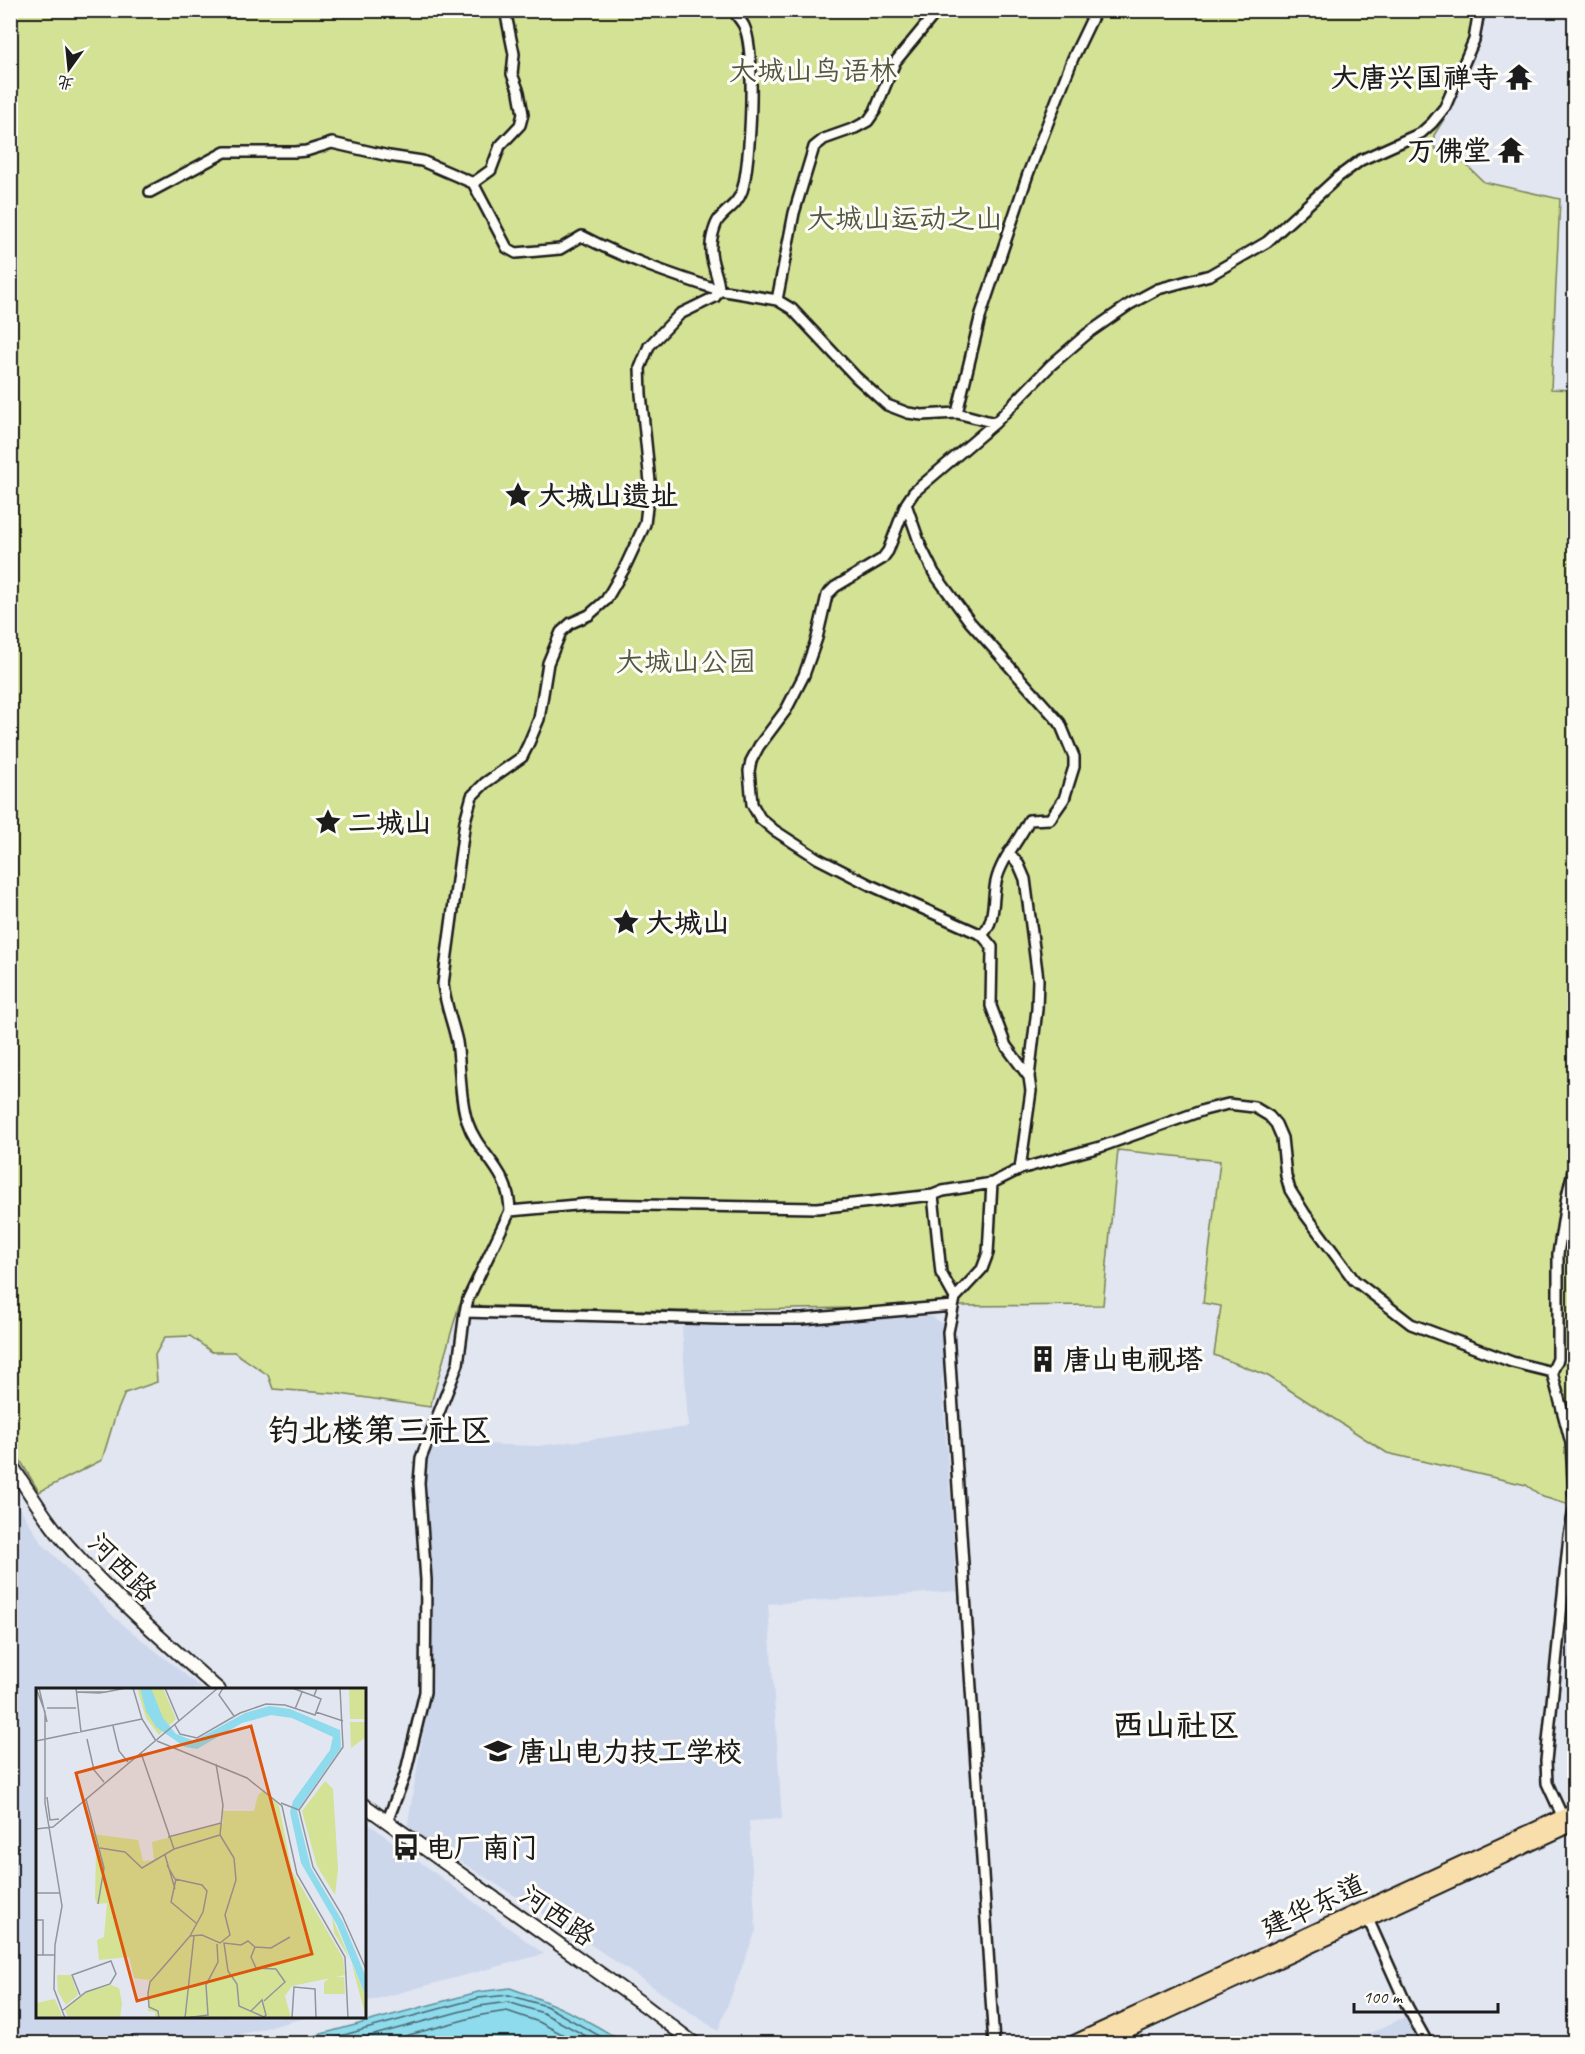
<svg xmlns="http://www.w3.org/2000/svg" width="1585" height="2054" viewBox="0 0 1585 2054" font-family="Caveat,'LXGW WenKai TC',sans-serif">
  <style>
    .built { fill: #cdd7ec }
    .green { fill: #d3e295; stroke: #787f58; stroke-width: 1.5 }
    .water { fill: #8ddbec; stroke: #608f99; stroke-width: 1.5 }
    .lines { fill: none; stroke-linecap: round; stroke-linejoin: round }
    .shore { stroke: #49686f; stroke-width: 1.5 }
    .street-casing { stroke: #1c1c1c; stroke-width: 14 }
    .secondary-casing { stroke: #1c1c1c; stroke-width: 16 }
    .primary-casing { stroke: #1c1c1c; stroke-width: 18 }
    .street { stroke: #fdfcf7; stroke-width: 9 }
    .secondary { stroke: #fdfcf7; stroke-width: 12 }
    .primary { stroke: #f8deab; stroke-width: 14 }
    .labels { text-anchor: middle; stroke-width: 6; stroke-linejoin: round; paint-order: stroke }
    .park-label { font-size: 28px; fill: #535740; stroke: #fdfcf7 }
    .poi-label { font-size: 28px; font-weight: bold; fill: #1c1c1c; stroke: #fdfcf7; text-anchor: start }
    .street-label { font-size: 28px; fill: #1c1c1c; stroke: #fdfcf7 }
    .quarter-label { font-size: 32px; font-weight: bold; fill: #1c1c1c; stroke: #fdfcf7 }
    .inset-road { fill: none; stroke: #92959b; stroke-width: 1.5 }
    .view { fill: #de560d; fill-opacity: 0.15; stroke: #de560d; stroke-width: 3 }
    .inset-edge { fill: none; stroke: #1c1c1c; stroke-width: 3 }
  </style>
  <rect width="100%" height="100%" fill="#e1e6f0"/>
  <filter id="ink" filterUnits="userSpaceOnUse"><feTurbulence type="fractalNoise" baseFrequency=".0167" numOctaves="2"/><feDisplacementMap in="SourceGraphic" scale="12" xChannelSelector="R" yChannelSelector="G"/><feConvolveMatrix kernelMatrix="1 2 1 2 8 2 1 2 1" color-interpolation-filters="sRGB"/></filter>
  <g filter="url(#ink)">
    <path class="built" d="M 931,1316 L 945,1326 L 946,1363 L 942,1381 L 957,1591 L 768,1604 L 782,1819 L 749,1821 L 756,1930 L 718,2031 L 566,1928 L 407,1828 L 433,1675 L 422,1442 L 538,1446 L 688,1427 L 682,1326 Z
      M 10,1493 L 42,1543 L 115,1618 L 203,1689 L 38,1690 L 38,2016 L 309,2017 L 207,2043 L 11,2043 Z
      M 365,1821 L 544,1954 L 365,2002 Z
      M 1409,2015 L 1420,2043 L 1347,2044 Z"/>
    <path class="green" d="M 11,11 L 1486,11 L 1479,41 L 1448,113 L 1434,135 L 1434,146 L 1440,155 L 1458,157 L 1484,182 L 1560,199 L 1551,389 L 1574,390 L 1574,1506 L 1543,1497 L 1526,1485 L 1387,1453 L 1268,1376 L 1214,1355 L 1221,1306 L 1203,1303 L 1220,1161 L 1118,1150 L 1103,1305 L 957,1306 L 680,1311 L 459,1305 L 430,1407 L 340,1394 L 273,1389 L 268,1375 L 234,1352 L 212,1352 L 190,1336 L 165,1337 L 155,1355 L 157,1382 L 125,1393 L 115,1417 L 102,1460 L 39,1492 L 11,1445 Z"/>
    <path class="water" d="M 510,1988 C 550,2002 589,2019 624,2043 L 288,2043 L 478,1992 Z"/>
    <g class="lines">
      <path class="shore" d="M 311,2044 L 479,1998 L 509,1995 L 546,2006 L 614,2044
        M 341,2044 L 480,2006 L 508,2002 L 543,2013 L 601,2044
        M 376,2044 L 482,2015 L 507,2011 L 539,2022 L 581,2044"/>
      <defs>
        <path id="street" d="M 1479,10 L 1474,40 L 1445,107 L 1432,123 L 1421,133 L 1361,160 L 1338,177 L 1267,242 L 1210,275 L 1158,289 L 1130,304 L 1087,334 L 1051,365 L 995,423 L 957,413 L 922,415 L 908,413 L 887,405 L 856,377 L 792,309 L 777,300 L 719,290 L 715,297 L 680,314 L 649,346 L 640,368 L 641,394 L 650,482 L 645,524 L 624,569 L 606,600 L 589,615 L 571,623 L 561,632 L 548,663 L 539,719 L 528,745 L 522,757 L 485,783 L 472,796 L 465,821 L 443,984 C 445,1004 453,1023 457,1042 C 461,1068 459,1096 467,1121 C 479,1157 509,1168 510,1211 L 587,1204 L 817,1208 L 933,1195 L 943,1191 L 992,1183 L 1020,1169 L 1100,1147 L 1204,1110 L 1228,1104 L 1254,1107 L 1269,1116 L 1276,1124 L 1282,1138 L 1286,1176 L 1290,1190 L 1305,1214 L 1354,1280 L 1411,1324 L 1512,1362 L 1552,1372
          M 473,183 L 491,170 L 500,146 L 520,125 L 523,114 L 519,92 L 512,74 L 514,54 L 505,10
          M 150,192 L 225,152 L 295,152 L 306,151 L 332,143 L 389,156 L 422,161 L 473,183 L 507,248 L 516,253 L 560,249 L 582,236 C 626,259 672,275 719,290 C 719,275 709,261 711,245 C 711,239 715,224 719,219 C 727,209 737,205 742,191 C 751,163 756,51 744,26 C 741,20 736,15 733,10
          M 777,300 L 794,213 L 814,147 L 824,139 L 855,128 L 868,121 L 875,111 L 895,62 L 938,10
          M 957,413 L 981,314 L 1028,174 L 1073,58 L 1096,10
          M 995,423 L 914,492 L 906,504 L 888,551 L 882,559 L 835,587 L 827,595 L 817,638 L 804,675 L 786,710 L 759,746 L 751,761 L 749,771 L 752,804 L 760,818 L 774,830 L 817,858 L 870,885 L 982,935 L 992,947 L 991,1006 L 1006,1046 L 1029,1077
          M 906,504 L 921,547 L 934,573 L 970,622 L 1060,723 L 1074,757 L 1074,767 L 1064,799 L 1050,819 L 1029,820 C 1019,841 1001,859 996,882 C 992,900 996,921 982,935
          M 1009,852 L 1019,865 L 1025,879 L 1038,979 L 1037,1009 L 1029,1077 L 1031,1091 L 1020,1169
          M 1574,1167 L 1567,1196 L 1558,1254 L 1558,1359 L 1552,1372 L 1571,1443 L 1574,1496
          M 992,1183 L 988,1253 L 982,1269 L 955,1298 L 948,1332 L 994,2044
          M 933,1195 L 941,1273 L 955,1298
          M 465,1312 L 721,1319 L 802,1319 L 953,1306
          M 387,1822 L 405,1775 L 425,1692 L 426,1580 L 419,1483 L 421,1458 L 458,1364 L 465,1312 L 468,1299 L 510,1211
          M 1565,1822 L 1547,1783 L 1546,1761 L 1569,1536 L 1574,1510
          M 1368,1919 L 1408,2008 L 1428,2044
          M 1123,2031 L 1129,2044"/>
        <path id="secondary" d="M 10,1463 C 30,1493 48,1524 72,1550 C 116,1600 169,1645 219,1690
          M 364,1805 L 644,2005 L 695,2044"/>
        <path id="primary" d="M 1072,2044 L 1574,1812
          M 1097,2044 L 1574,1823"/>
      </defs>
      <use href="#street" class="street-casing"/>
      <use href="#secondary" class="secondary-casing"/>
      <use href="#primary" class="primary-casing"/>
      <use href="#street" class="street"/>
      <use href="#secondary" class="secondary"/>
      <use href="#primary" class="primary"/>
    </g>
  </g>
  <defs>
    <symbol id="temple-bare" viewBox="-9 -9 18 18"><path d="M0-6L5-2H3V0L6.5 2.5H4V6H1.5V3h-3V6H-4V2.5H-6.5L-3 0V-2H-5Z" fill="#1c1c1c" stroke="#fdfcf7" stroke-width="2.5" paint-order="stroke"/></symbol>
    <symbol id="sight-bare" viewBox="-9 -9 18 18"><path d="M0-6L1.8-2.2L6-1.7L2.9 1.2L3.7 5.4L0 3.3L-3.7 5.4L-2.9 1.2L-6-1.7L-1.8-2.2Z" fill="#1c1c1c" stroke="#fdfcf7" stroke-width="2.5" paint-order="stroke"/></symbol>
    <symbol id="building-bare" viewBox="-9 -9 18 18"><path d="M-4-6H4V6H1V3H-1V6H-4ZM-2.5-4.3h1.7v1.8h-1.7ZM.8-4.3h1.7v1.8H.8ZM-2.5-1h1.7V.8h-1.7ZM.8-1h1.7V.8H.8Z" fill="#1c1c1c" stroke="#fdfcf7" stroke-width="2.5" paint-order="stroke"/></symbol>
    <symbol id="school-bare" viewBox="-9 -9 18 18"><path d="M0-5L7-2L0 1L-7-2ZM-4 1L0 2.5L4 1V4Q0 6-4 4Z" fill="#1c1c1c" stroke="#fdfcf7" stroke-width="2.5" paint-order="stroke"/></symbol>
    <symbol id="bus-bare" viewBox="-9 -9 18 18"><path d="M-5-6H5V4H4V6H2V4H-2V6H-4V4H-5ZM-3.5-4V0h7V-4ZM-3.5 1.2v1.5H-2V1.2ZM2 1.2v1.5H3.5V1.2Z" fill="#1c1c1c" stroke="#fdfcf7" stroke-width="2.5" paint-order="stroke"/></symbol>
  </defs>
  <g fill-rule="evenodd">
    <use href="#temple-bare" x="1500" y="58" width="38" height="38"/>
    <use href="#temple-bare" x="1492" y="131" width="38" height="38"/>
    <use href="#sight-bare" x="499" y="476" width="38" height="38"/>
    <use href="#sight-bare" x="309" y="803" width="38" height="38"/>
    <use href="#sight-bare" x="607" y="903" width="38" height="38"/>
    <use href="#building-bare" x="1024" y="1340" width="38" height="38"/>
    <use href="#school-bare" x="479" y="1732" width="38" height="38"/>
    <use href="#bus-bare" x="387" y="1828" width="38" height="38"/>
  </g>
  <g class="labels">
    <g class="park-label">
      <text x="813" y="80">大城山鸟语林</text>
      <text x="905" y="228">大城山运动之山</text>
      <text x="686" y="671">大城山公园</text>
    </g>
    <g class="poi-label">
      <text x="1499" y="87" text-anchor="end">大唐兴国禅寺</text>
      <text x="1491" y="160" text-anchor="end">万佛堂</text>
      <text x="538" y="505">大城山遗址</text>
      <text x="348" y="832">二城山</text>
      <text x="646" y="932">大城山</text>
      <text x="1063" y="1369">唐山电视塔</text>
      <text x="518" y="1761">唐山电力技工学校</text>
      <text x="426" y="1857">电厂南门</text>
    </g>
    <g class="street-label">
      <text transform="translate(123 1567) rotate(45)" y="10">河西路</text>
      <text transform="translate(1313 1905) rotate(-25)" y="10">建华东道</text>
      <text transform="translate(558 1915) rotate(35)" y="10">河西路</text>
    </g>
    <g class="quarter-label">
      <text x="380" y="1441">钓北楼第三社区</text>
      <text x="1176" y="1736">西山社区</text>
    </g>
  </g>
  <g transform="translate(36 1688)">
    <rect width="330" height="330" fill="#e1e6f0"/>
    <path d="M 101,0 L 127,0 L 140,31 L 123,47 L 110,30 ZM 313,0 L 330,0 L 330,31 L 314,31 ZM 314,34 L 330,34 L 330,49 L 315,60 ZM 289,93 L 297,101 L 302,181 L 299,207 L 281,178 L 266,123 ZM 228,102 L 243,118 L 256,183 L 307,270 L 309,287 L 256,298 L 249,308 L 255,330 L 119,330 L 119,324 L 112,323 L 113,292 L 98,290 L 93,269 L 63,272 L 61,252 L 68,249 L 71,215 L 61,216 L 59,210 L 60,161 L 56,146 L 102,152 L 107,173 L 118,172 L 116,154 L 187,135 L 187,123 L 218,123 L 222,107 ZM 296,229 L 330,309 L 330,330 L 315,273 L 298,245 ZM 21,287 L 35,287 L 42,307 L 30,317 L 22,304 ZM 295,289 L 308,289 L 309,306 L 288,306 L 288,294 ZM 75,297 L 83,300 L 86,315 L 84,330 L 32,330 L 29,321 L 52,303 ZM 19,311 L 27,330 L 0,330 L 0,315 Z" fill="#d3e295"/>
    <path d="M 104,0 L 115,0 L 127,30 L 140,46 L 158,53 L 209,25 L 233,18 L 254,21 L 304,42 L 305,60 L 261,123 L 275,180 L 307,234 L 330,289 L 330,309 L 301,237 L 265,175 L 254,124 L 257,113 L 294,62 L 297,49 L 256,30 L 235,27 L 206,35 L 161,61 L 149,59 L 120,39 L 110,23 Z" fill="#8ddbec"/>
    <path class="inset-road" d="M 0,0 L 9,24 L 9,115 L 26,218 L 19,257 L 18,301 L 29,330M 3,0 L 11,34M 40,0 L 45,44M 97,0 L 106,31 L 120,53M 129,0 L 143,33M 187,0 L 183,7 L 198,28M 256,0 L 278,8 L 281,0M 304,0 L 307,59 L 263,122 L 277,179 L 306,227 L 330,281M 40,4 L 70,4 L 63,5 ZM 70,4 L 90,0M 11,20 L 40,20M 259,21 L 266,4M 280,24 L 307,33M 139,37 L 144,46 L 161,50 L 204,25 L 230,16 L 249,17 L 279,27 L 285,11 L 278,8M 77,38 L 83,63 L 92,74M 51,51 L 58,82 L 68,94M 0,53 L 106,31M 121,53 L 211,90 L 246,118 L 261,186 L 309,269 L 312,330M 105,65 L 138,161M 180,76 L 187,117 L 184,147M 11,109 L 14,132 L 23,131M 50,111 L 68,180 L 62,216M 245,115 L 263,122M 0,141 L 17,139 L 182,0M 132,149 L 185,135M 64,160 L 89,164 L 106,180 L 138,161 L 184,147 L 198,170 L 200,192 L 189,227 L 194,247 L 184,255 L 166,247 L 154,248 L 129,277 L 114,294 L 112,305 L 113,319 L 122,323 L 123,330M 129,167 L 139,201M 131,177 L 139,191 L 166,197 L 171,203 L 167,224 L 154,248M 140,191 L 135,214 L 160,235M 0,205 L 24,205M 0,232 L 7,232 L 7,267M 219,259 L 215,269 L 220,280 L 240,281 L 249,294 L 228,313M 0,267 L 19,267M 27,322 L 50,304 L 74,296 L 80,286 L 75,273 L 36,287 L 44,307M 215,323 L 226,312 L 230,327 L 228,329 L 203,318 L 201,296 L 192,283 L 188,255 L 205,257 L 212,253 L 219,259 L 235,260 L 254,249M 149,330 L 172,327 L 170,297 L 182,274 L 181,256M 149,330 L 158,248M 256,330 L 258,299 L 279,301 L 280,330"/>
    <path class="view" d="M 215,38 L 276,266 L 101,313 L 40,85 Z"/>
    <rect width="330" height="330" class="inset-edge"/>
  </g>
  <rect width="1585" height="2054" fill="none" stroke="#fdfcf7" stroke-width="36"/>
  <rect x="18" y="18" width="1549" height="2018" fill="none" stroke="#1c1c1c" stroke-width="2" filter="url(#ink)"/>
  <g transform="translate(69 69) rotate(195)" stroke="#fdfcf7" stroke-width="4.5" paint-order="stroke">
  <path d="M0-4.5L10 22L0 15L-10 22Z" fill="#1c1c1c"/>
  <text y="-9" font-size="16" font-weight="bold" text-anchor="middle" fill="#1c1c1c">北</text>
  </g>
  <path d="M1354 2003v9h144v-9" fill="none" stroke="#1c1c1c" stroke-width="3"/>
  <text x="1363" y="2003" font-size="18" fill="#1c1c1c" stroke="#fdfcf7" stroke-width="4.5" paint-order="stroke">100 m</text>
</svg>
